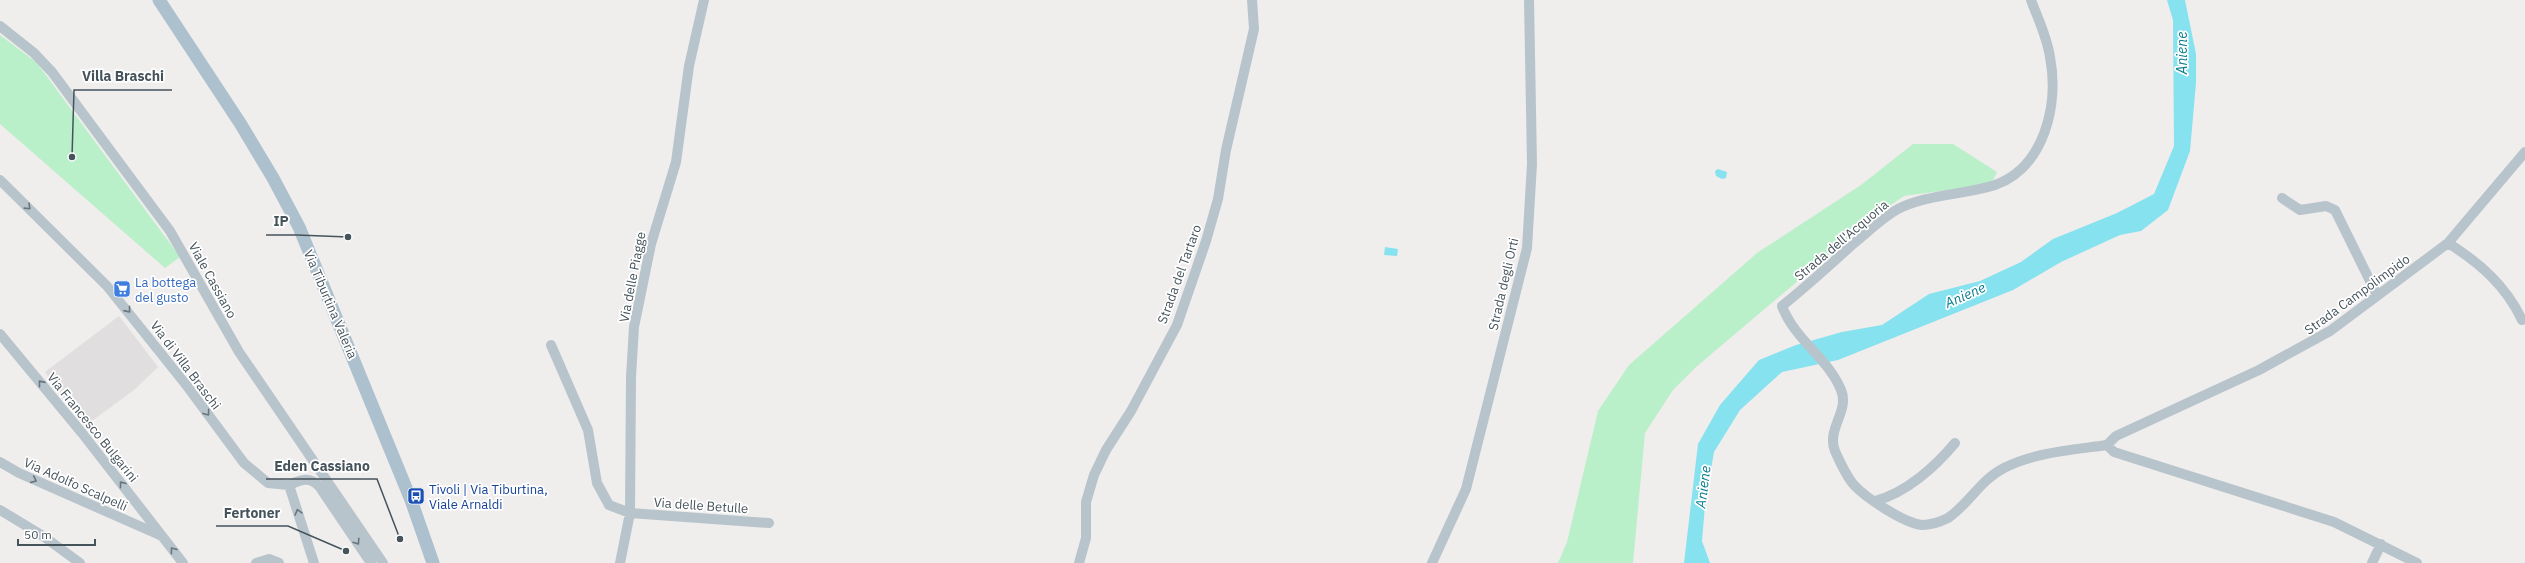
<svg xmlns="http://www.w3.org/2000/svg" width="2525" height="563" viewBox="0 0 2525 563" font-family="'IBM Plex Sans',sans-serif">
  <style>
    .education { fill: #e1dee0 }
    .green { fill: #baf0c9 }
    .water { fill: #86e2ee }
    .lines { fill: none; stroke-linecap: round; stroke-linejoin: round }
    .minor { stroke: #b8c4cb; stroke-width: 10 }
    .major { stroke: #acc0cd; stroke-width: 13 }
    .oneway { stroke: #68757d }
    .labels { text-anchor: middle; stroke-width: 3.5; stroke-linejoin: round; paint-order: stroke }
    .street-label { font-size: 13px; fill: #45535b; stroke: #fff }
    .shop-label { font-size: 13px; fill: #366cbe; stroke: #fff; text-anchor: start }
    .transit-label { font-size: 13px; fill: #164399; stroke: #fff; text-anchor: start }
    .water-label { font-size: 14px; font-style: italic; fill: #0b7d8c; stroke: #fff }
    .leader { fill: none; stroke: #45535b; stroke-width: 1.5 }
    .callout-dot { fill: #45535b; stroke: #fff; stroke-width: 1.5 }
    .callout-label { font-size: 14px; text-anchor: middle; font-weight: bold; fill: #45535b; stroke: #fff; stroke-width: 3.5; stroke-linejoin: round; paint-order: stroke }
  </style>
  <rect width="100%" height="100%" fill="#f0eded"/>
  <path class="education" d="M 119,316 L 158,367 L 134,390 L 85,426 L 45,372 Z"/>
  <path class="green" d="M 0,35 L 37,63 L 180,257 L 165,268 L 0,124 Z
    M 1913,144 L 1953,144 L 1997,172 L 1991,184 L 1904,196 L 1876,215 L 1696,367 L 1673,390 L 1645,433 L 1633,563 L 1558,563 L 1567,542 L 1598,411 L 1629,365 L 1757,253 L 1861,185 Z"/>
  <path class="water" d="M 2167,0 L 2185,0 L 2196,54 L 2196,83 L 2190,151 L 2168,210 L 2141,231 L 2120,235 L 2061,262 L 2013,290 L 1838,360 L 1782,372 L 1740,410 L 1714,452 L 1705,505 L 1702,541 L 1710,563 L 1684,563 L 1698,444 L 1720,405 L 1759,360 L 1796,345 L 1842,332 L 1882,325 L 1929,294 L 1980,281 L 2021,262 L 2053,239 L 2117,213 L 2154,194 L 2174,146 L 2173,20 Z
    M 1718,169 L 1727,172 L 1726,178 L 1722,179 L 1716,176 L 1715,171 Z
    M 1385,247 L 1398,249 L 1397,256 L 1384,255 Z"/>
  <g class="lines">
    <path class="minor" d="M 2031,0 C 2038,19 2047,37 2050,57 C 2059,104 2045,167 1995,185 C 1964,195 1928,194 1898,209 C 1882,218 1868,232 1853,244 C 1830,265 1807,286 1782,306 C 1794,339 1828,358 1841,390 C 1850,411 1826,429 1835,451 C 1840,462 1846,476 1854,485 C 1866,498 1904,523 1922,525 C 1931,525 1940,522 1948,518 C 1969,504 1980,480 2004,468 C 2035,452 2073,450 2107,445
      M 0,26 L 34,53 L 52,72 L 170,231 L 239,352 L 383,563
      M 0,180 L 107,286 L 187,386 L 244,463 L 268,483 L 289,485
      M 2282,198 L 2300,210 L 2326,206 L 2335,210 L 2377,295
      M 2448,243 C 2480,263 2506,286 2522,320
      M 0,334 L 82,433 L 183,563
      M 551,345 L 588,430 L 597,483 L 609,505 L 630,513 L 769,523
      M 2107,445 L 2116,436 L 2259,370 L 2330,331 L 2448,243 L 2525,152
      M 2107,445 L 2114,452 L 2334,522 L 2417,563
      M 0,462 L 19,473 L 162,536
      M 1875,501 C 1906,493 1935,467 1955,443
      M 0,510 L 43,536 L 80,563
      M 256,563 L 269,559 L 279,563
      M 314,563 L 289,485 C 301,480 309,476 319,486 L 371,563
      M 620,563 L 630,513 L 631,377 L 634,327 L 651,244 L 676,162 L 689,66 L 704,0
      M 1079,563 L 1086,538 L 1086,502 L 1094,475 L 1106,450 L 1131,411 L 1177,325 L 1206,241 L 1218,199 L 1226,150 L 1254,29 L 1252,0
      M 1432,563 L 1466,489 L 1527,248 L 1532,164 L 1529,0
      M 2372,563 L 2381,544"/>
    <path class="major" d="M 159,0 L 240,123 L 273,178 L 299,227 L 411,500 L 433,563"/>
  </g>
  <defs><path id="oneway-chevron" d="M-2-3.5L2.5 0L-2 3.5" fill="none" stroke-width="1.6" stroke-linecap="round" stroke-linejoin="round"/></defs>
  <g class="oneway">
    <use href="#oneway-chevron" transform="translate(28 207) rotate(44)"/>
    <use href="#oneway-chevron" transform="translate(128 310) rotate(51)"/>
    <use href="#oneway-chevron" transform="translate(41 383) rotate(-129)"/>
    <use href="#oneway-chevron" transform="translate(207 413) rotate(54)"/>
    <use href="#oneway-chevron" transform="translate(34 480) rotate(24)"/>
    <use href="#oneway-chevron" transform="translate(122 484) rotate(-128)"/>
    <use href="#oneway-chevron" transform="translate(298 512) rotate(-106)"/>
    <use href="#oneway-chevron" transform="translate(357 542) rotate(56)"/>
    <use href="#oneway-chevron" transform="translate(173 550) rotate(-127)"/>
  </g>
  <defs>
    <symbol id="supermarket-square" viewBox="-11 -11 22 22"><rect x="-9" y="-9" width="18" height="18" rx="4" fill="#3f7fe0" stroke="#fff"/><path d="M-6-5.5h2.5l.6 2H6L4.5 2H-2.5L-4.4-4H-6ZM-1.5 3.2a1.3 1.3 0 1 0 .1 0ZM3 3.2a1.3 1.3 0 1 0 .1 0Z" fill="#fff"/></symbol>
    <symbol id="bus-square" viewBox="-11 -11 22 22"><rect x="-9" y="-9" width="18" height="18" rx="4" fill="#1a4fb4" stroke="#fff"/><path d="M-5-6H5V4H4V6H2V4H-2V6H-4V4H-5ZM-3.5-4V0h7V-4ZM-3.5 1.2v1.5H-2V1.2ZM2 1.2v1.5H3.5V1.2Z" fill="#fff"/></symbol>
  </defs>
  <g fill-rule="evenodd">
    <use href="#supermarket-square" x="112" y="279" width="20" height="20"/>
    <use href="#bus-square" x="406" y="486" width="20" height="20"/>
  </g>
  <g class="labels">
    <g class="street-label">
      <text transform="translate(1841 240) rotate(-40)" y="5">Strada dell'Acquoria</text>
      <text transform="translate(1179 274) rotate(-70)" y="5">Strada del Tartaro</text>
      <text transform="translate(632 277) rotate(-79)" y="5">Via delle Piagge</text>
      <text transform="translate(213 280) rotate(61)" y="5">Viale Cassiano</text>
      <text transform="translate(1503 284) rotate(-77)" y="5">Strada degli Orti</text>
      <text transform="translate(2357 294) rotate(-36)" y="5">Strada Campolimpido</text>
      <text transform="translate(331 304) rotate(67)" y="5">Via Tiburtina Valeria</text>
      <text transform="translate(186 365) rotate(53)" y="5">Via di Villa Braschi</text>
      <text transform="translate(93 427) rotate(51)" y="5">Via Francesco Bulgarini</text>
      <text transform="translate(76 484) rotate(24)" y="5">Via Adolfo Scalpelli</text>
      <text transform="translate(701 505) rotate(4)" y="5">Via delle Betulle</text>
    </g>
    <g class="shop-label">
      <text x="135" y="287">La bottega<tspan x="135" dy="15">del gusto</tspan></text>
    </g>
    <g class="transit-label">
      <text x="429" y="494">Tivoli | Via Tiburtina,<tspan x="429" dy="15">Viale Arnaldi</tspan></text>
    </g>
    <g class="water-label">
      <text transform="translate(2182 53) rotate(-90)" y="5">Aniene</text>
      <text transform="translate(1965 295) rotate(-24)" y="5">Aniene</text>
      <text transform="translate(1703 487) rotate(-83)" y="5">Aniene</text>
    </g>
  </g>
  <path class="leader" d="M72 157L74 90H172M348 237L297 235H266M400 539L377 479H266M346 551L288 526H216"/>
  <g class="callout-dot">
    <circle cx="72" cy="157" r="4"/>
    <circle cx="348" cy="237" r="4"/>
    <circle cx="400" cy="539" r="4"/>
    <circle cx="346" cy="551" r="4"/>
  </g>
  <g class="callout-label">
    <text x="123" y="81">Villa Braschi</text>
    <text x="281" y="226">IP</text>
    <text x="322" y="471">Eden Cassiano</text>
    <text x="252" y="518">Fertoner</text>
  </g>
  <path d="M18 539v6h77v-6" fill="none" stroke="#45535b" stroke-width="2"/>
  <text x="24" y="539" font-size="12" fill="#45535b" stroke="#ffffff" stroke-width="3" paint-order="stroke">50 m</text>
</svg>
